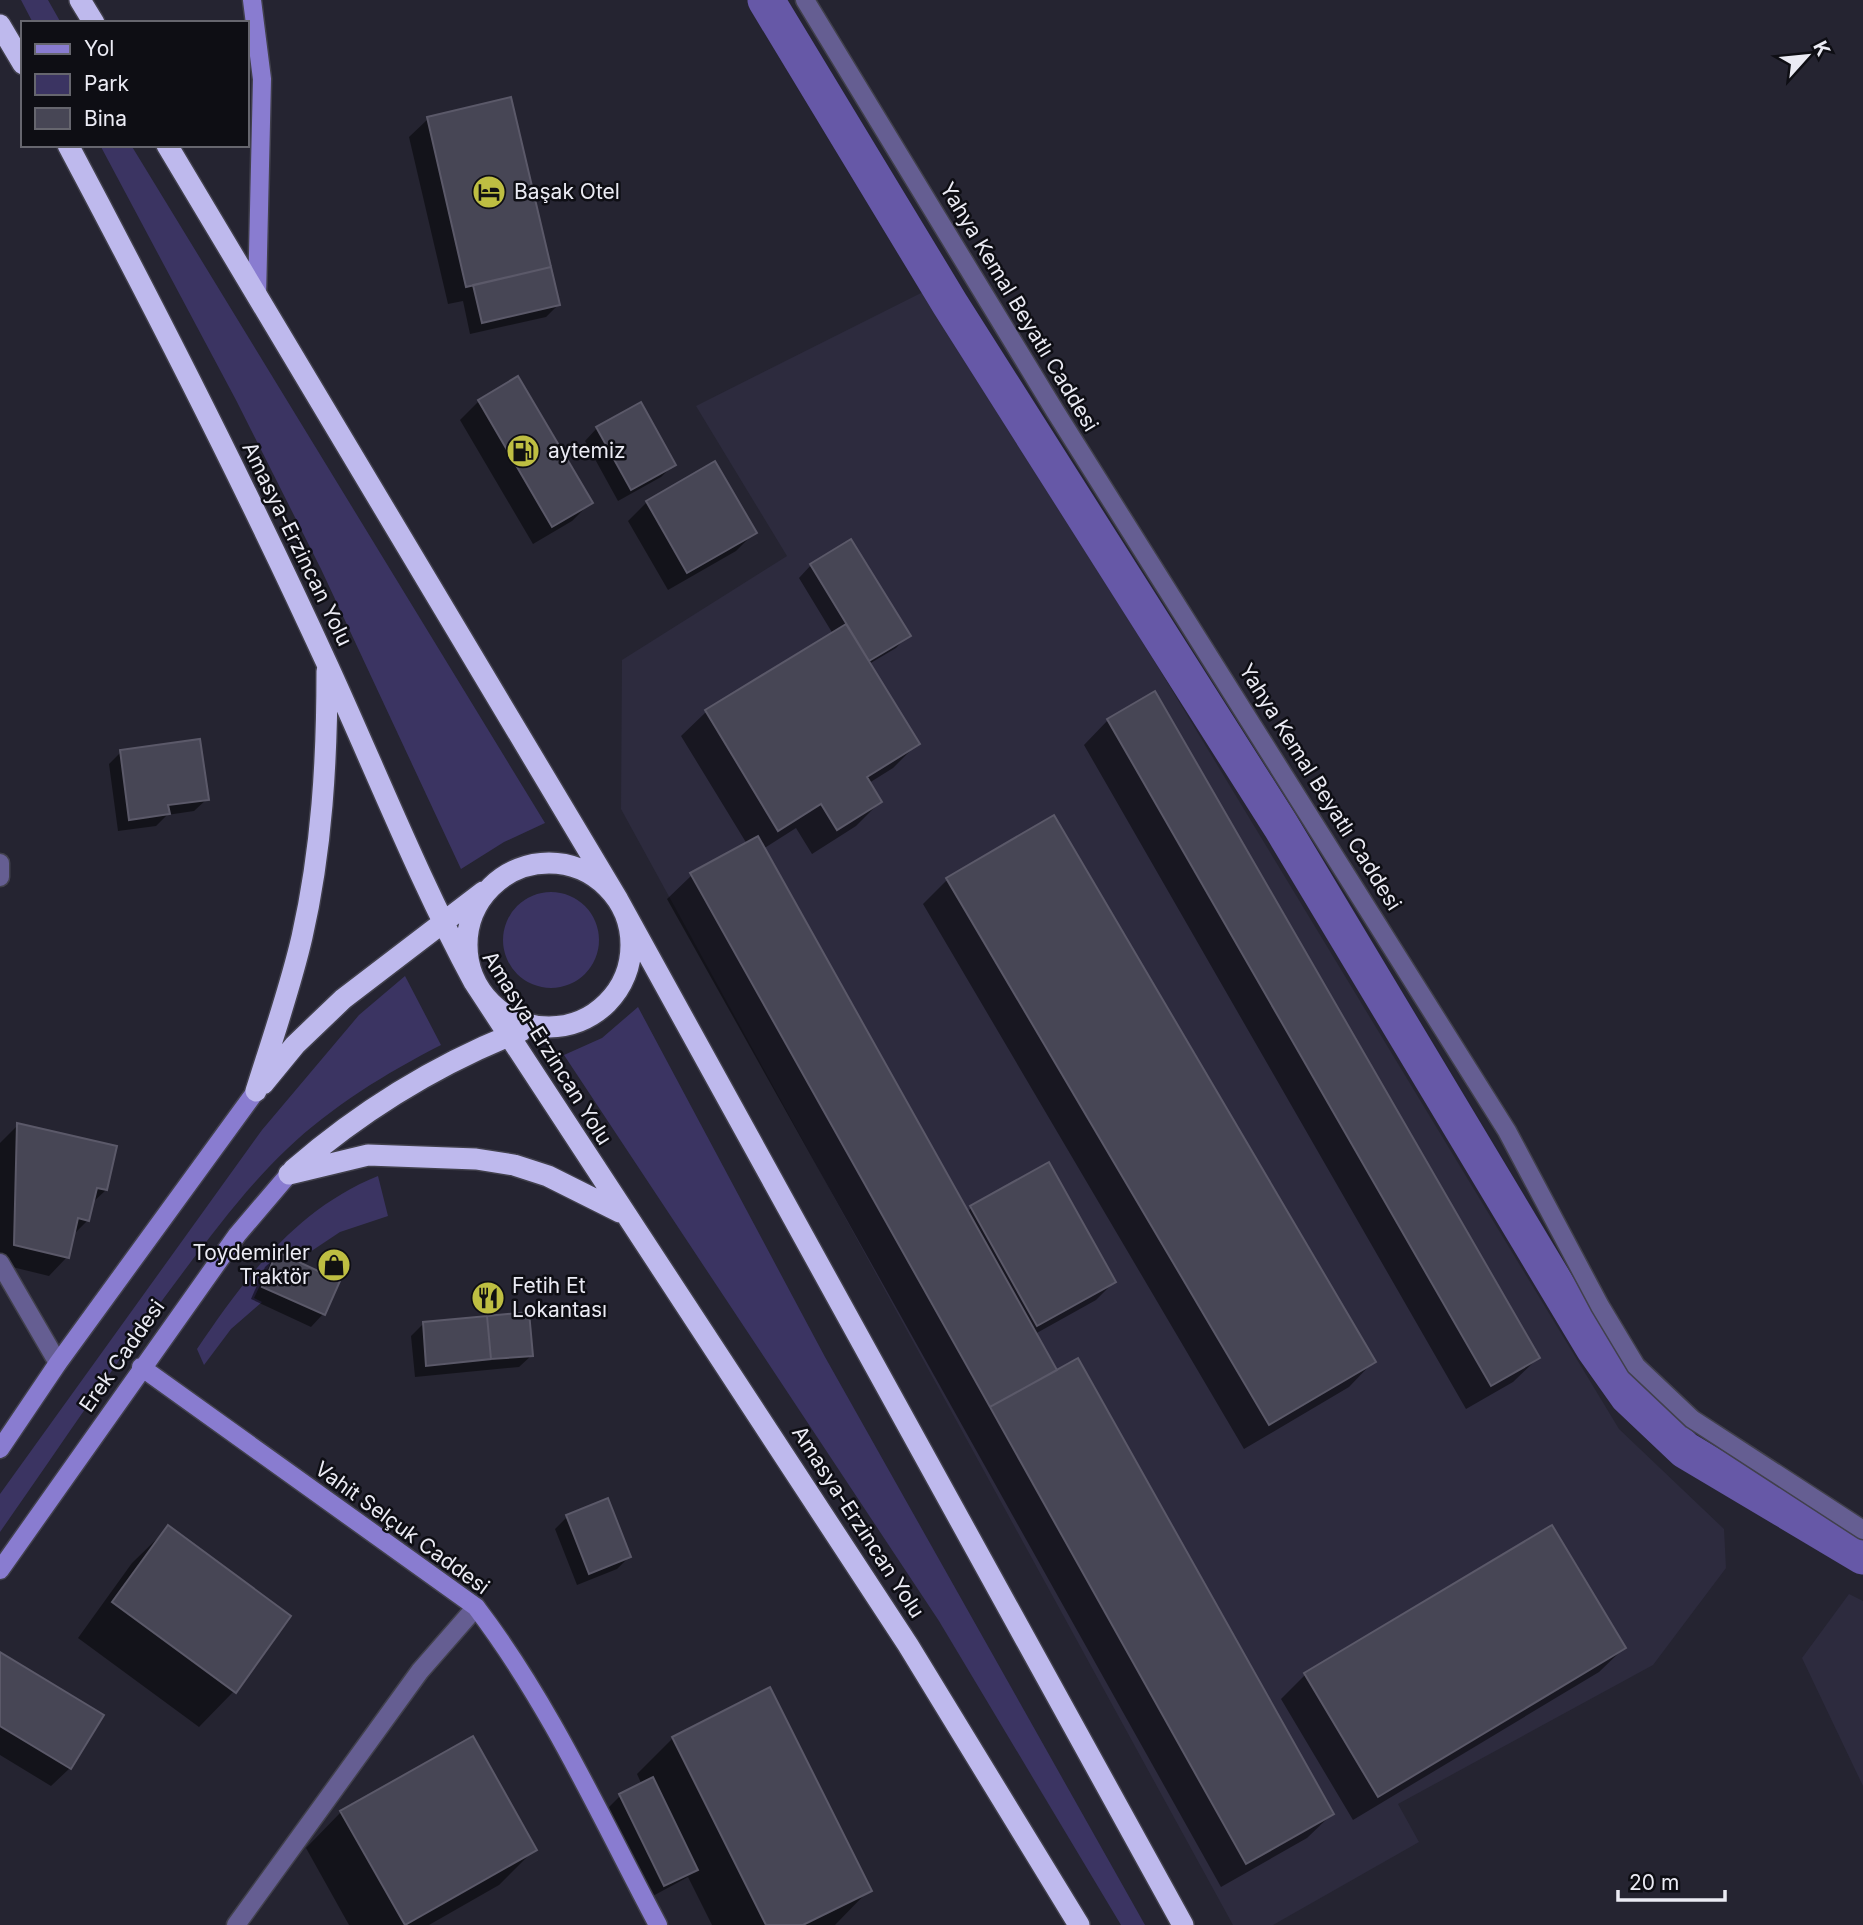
<svg xmlns="http://www.w3.org/2000/svg" width="1863" height="1925" viewBox="0 0 1863 1925" font-family="Inter,sans-serif">
  <style>
    .built { fill: #2d2b3e }
    .green { fill: #3b3462 }
    .shadow { fill: #0007 }
    .lines { fill: none; stroke-linecap: round; stroke-linejoin: round }
    .canal { stroke: #6658a7; stroke-width: 37 }
    .building { fill: #474655; stroke: #5b5969; stroke-width: 2 }
    .street-casing { stroke: #41404c; stroke-width: 21 }
    .secondary-casing { stroke: #41404c; stroke-width: 21 }
    .highway-casing { stroke: #41404c; stroke-width: 24 }
    .street { stroke: #655e92; stroke-width: 18 }
    .secondary { stroke: #897cd0; stroke-width: 18 }
    .highway { stroke: #beb9ed; stroke-width: 21 }
    .labels { text-anchor: middle; stroke-width: 5; stroke-linejoin: round; paint-order: stroke }
    .poi-label { font-size: 21px; fill: #ebebf4; stroke: #0e0e14; text-anchor: start }
    .street-label { font-size: 21px; fill: #ebebf4; stroke: #0e0e14 }
  </style>
  <rect width="100%" height="100%" fill="#252431"/>
  <path class="built" d="M 925,291 L 1161,672 L 1619,1429 L 1724,1529 L 1726,1568 L 1653,1665 L 1398,1804 L 1419,1842 L 1273,1925 L 1233,1925 L 621,809 L 622,660 L 787,556 L 696,406 Z
    M 1849,1594 L 1863,1601 L 1863,1786 L 1802,1658 Z"/>
  <path class="green" d="M 21,0 L 48,0 L 61,23 L 33,23 Z
    M 100,145 L 131,145 L 545,823 L 504,842 L 461,869 L 321,569 L 236,400 Z
    M503 940a48 48 0 1 1 96 0a48 48 0 1 1-96 0Z
    M 405,976 L 441,1045 C 386,1073 331,1107 287,1149 C 248,1186 216,1229 184,1271 C 120,1356 61,1445 0,1532 L 0,1494 L 262,1130 L 359,1015 Z
    M 638,1007 L 825,1357 L 1145,1925 L 1121,1925 L 939,1621 L 564,1055 L 602,1038 Z
    M 378,1176 L 388,1216 L 340,1232 L 301,1258 L 277,1249 L 254,1298 L 262,1302 L 231,1329 L 204,1365 L 197,1349 C 245,1278 296,1209 378,1176 Z"/>
  <path class="shadow" d="M 428,119 L 558,305 L 546,317 L 470,334 L 463,301 L 448,304 L 409,137 Z
    M 479,401 L 590,503 L 572,521 L 533,544 L 460,420 Z
    M 597,428 L 673,465 L 661,477 L 618,501 L 585,441 Z
    M 715,463 L 754,533 L 736,551 L 668,590 L 628,521 L 647,502 Z
    M 811,565 L 908,635 L 896,648 L 869,664 L 918,743 L 893,768 L 869,783 L 880,802 L 856,826 L 812,854 L 796,828 L 763,849 L 967,1212 L 971,1208 L 1114,1282 L 1096,1300 L 1035,1334 L 1332,1814 L 1307,1838 L 1221,1887 L 667,899 L 692,875 L 747,844 L 681,736 L 706,712 L 833,634 L 799,578 Z
    M 1108,720 L 1538,1358 L 1513,1382 L 1466,1409 L 1084,745 Z
    M 121,752 L 207,799 L 194,811 L 167,815 L 156,826 L 118,831 L 109,764 Z
    M 947,880 L 1373,1362 L 1349,1387 L 1244,1449 L 923,904 Z
    M 18,1125 L 106,1190 L 91,1204 L 88,1220 L 73,1235 L 67,1257 L 49,1276 L 0,1264 L 0,1143 Z
    M 278,1255 L 338,1282 L 323,1314 L 311,1327 L 251,1299 L 265,1267 Z
    M 423,1324 L 532,1355 L 519,1367 L 415,1377 L 411,1336 Z
    M 567,1517 L 629,1557 L 617,1569 L 577,1585 L 555,1529 Z
    M 168,1528 L 234,1691 L 199,1727 L 78,1638 L 132,1563 Z
    M 1624,1648 L 1599,1672 L 1353,1820 L 1281,1699 L 1305,1675 Z
    M 0,1654 L 70,1768 L 51,1786 L 0,1755 Z
    M 769,1690 L 869,1890 L 835,1925 L 712,1925 L 688,1877 L 651,1897 L 608,1808 L 620,1796 L 642,1785 L 637,1774 L 673,1738 Z
    M 341,1812 L 535,1849 L 499,1885 L 429,1925 L 349,1925 L 306,1848 Z"/>
  <g class="lines">
    <path class="canal" d="M 766,0 L 950,304 L 1281,826 L 1594,1348 L 1628,1396 L 1685,1450 L 1863,1556"/>
  </g>
  <path class="building" d="M 511,97 L 551,267 L 466,287 L 427,117 Z
    M 551,267 L 560,305 L 482,323 L 473,285 Z
    M 518,376 L 593,503 L 552,527 L 478,400 Z
    M 641,402 L 676,465 L 631,490 L 596,427 Z
    M 715,461 L 757,533 L 687,573 L 646,501 Z
    M 851,539 L 911,636 L 869,661 L 810,564 Z
    M 846,624 L 920,744 L 867,777 L 882,802 L 837,830 L 821,804 L 778,831 L 705,710 Z
    M 1155,691 L 1540,1358 L 1491,1386 L 1107,719 Z
    M 200,739 L 209,800 L 168,805 L 170,814 L 129,820 L 120,750 Z
    M 1054,815 L 1376,1362 L 1269,1425 L 946,878 Z
    M 758,836 L 1057,1370 L 990,1407 L 690,873 Z
    M 17,1123 L 117,1146 L 107,1190 L 97,1188 L 89,1221 L 78,1218 L 69,1258 L 14,1245 Z
    M 1049,1162 L 1116,1282 L 1037,1326 L 970,1206 Z
    M 277,1252 L 340,1281 L 325,1315 L 262,1287 Z
    M 529,1312 L 533,1356 L 491,1359 L 487,1316 Z
    M 487,1316 L 491,1359 L 426,1366 L 423,1322 Z
    M 1078,1358 L 1334,1814 L 1246,1864 L 990,1407 Z
    M 608,1498 L 631,1557 L 589,1574 L 566,1515 Z
    M 168,1525 L 291,1616 L 236,1693 L 112,1602 Z
    M 1552,1525 L 1626,1648 L 1378,1797 L 1304,1673 Z
    M 0,1652 L 104,1715 L 71,1769 L 0,1726 Z
    M 770,1687 L 872,1891 L 803,1925 L 766,1925 L 672,1737 Z
    M 473,1736 L 537,1850 L 405,1925 L 340,1811 Z
    M 653,1777 L 698,1870 L 664,1886 L 619,1794 Z"/>
  <g class="lines">
    <defs>
      <path id="street" d="M 805,0 L 1055,411 L 1507,1131 L 1600,1306 L 1636,1366 L 1692,1419 L 1863,1530
        M 0,877 L 0,863
        M 0,1263 L 58,1363
        M 236,1925 L 420,1671 L 476,1607"/>
      <path id="secondary" d="M 252,0 L 262,79 L 257,297
        M 141,1367 L 476,1607 C 550,1704 601,1818 658,1925
        M 0,1449 L 58,1363 L 256,1091
        M 0,1570 L 237,1235 L 289,1174"/>
      <path id="highway" d="M 80,0 L 94,23
        M 0,25 L 23,64
        M 68,145 C 159,316 247,489 328,666 C 376,771 419,880 474,982 L 908,1645 L 1079,1925
        M 167,145 L 618,900 L 1183,1925
        M467 945a82 82 0 1 1 164 0a82 82 0 1 1-164 0Z
        M 263,1084 L 295,1045 L 343,999 L 483,892
        M 256,1091 C 272,1040 290,989 302,937 C 322,849 327,761 327,671
        M 293,1170 C 361,1111 437,1064 521,1031
        M 289,1174 L 368,1155 L 476,1159 L 514,1165 L 548,1176 L 620,1212"/>
    </defs>
    <use href="#street" class="street-casing"/>
    <use href="#secondary" class="secondary-casing"/>
    <use href="#highway" class="highway-casing"/>
    <use href="#street" class="street"/>
    <use href="#secondary" class="secondary"/>
    <use href="#highway" class="highway"/>
  </g>
  <defs>
    <symbol id="hotel-disc" viewBox="-11 -11 22 22"><circle r="9.5" fill="#bebe42" stroke="#0e0e14"/><path d="M-6-4.5h1.5V1H6V5H4.5V3h-9V5H-6ZM-4 0a1.8 1.8 0 1 1 3.6 0ZM.5 0V-2.5h3Q6-2.5 6 0Z" fill="#111"/></symbol>
    <symbol id="fuel-disc" viewBox="-11 -11 22 22"><circle r="9.5" fill="#bebe42" stroke="#0e0e14"/><path d="M-5.5-6h7V0h2V4h1.3V-2.5L3-4.5l.8-.8L6-3V5H2.5V1h-1V6h-7ZM-4.2-4.7v3.2H.2V-4.7Z" fill="#111"/></symbol>
    <symbol id="shop-disc" viewBox="-11 -11 22 22"><circle r="9.5" fill="#bebe42" stroke="#0e0e14"/><path d="M-5-2.5h2.3a2.7 3.5 0 0 1 5.4 0H5L5.5 6h-11ZM-1.5-2.5h3a1.5 2.3 0 0 0-3 0Z" fill="#111"/></symbol>
    <symbol id="restaurant-disc" viewBox="-11 -11 22 22"><circle r="9.5" fill="#bebe42" stroke="#0e0e14"/><path d="M-5-6h1v4h1v-4h1v4h1v-4h1v5L-1.5 .5V6h-2V.5L-5-1ZM5-6V6H3V1.5H1.5Q1.5-4 5-6Z" fill="#111"/></symbol>
  </defs>
  <g fill-rule="evenodd">
    <use href="#hotel-disc" x="470" y="173" width="38" height="38"/>
    <use href="#fuel-disc" x="504" y="432" width="38" height="38"/>
    <use href="#shop-disc" x="315" y="1246" width="38" height="38"/>
    <use href="#restaurant-disc" x="469" y="1279" width="38" height="38"/>
  </g>
  <g class="labels">
    <g class="poi-label">
      <text x="514" y="199">Başak Otel</text>
      <text x="548" y="458">aytemiz</text>
      <text x="310" y="1260" text-anchor="end">Toydemirler<tspan x="310" dy="24">Traktör</tspan></text>
      <text x="512" y="1293">Fetih Et<tspan x="512" dy="24">Lokantası</tspan></text>
    </g>
    <g class="street-label">
      <text transform="translate(1019 307) rotate(59)" y="7">Yahya Kemal Beyatlı Caddesi</text>
      <text transform="translate(297 544) rotate(64)" y="7">Amasya-Erzincan Yolu</text>
      <text transform="translate(1320 787) rotate(58)" y="7">Yahya Kemal Beyatlı Caddesi</text>
      <text transform="translate(547 1048) rotate(58)" y="7">Amasya-Erzincan Yolu</text>
      <text transform="translate(122 1356) rotate(-55)" y="7">Erek Caddesi</text>
      <text transform="translate(858 1522) rotate(57)" y="7">Amasya-Erzincan Yolu</text>
      <text transform="translate(402 1528) rotate(36)" y="7">Vahit Selçuk Caddesi</text>
    </g>
  </g>
  <rect x="21" y="21" width="228" height="126" fill="#0e0e14" stroke="#66666e" stroke-width="2"/>
  <rect x="35" y="44" width="35" height="10" fill="#897cd0" stroke="#66666e" stroke-width="2"/>
  <text x="84" y="56" font-size="21" fill="#ebebf4">Yol</text>
  <rect x="35" y="74" width="35" height="21" fill="#3b3462" stroke="#66666e" stroke-width="2"/>
  <text x="84" y="91" font-size="21" fill="#ebebf4">Park</text>
  <rect x="35" y="108" width="35" height="21" fill="#474655" stroke="#66666e" stroke-width="2"/>
  <text x="84" y="126" font-size="21" fill="#ebebf4">Bina</text>
  <g transform="translate(1807 56) rotate(63)" stroke="#0e0e14" stroke-width="5" paint-order="stroke">
  <path d="M0-5L12 26L0 18L-12 26Z" fill="#ebebf4"/>
  <text y="-10" font-size="19" font-weight="bold" text-anchor="middle" fill="#ebebf4">K</text>
  </g>
  <path d="M1618 1890v10h107v-10" fill="none" stroke="#ebebf4" stroke-width="3.5"/>
  <text x="1629" y="1890" font-size="21" fill="#ebebf4" stroke="#0e0e14" stroke-width="5" paint-order="stroke">20 m</text>
</svg>
